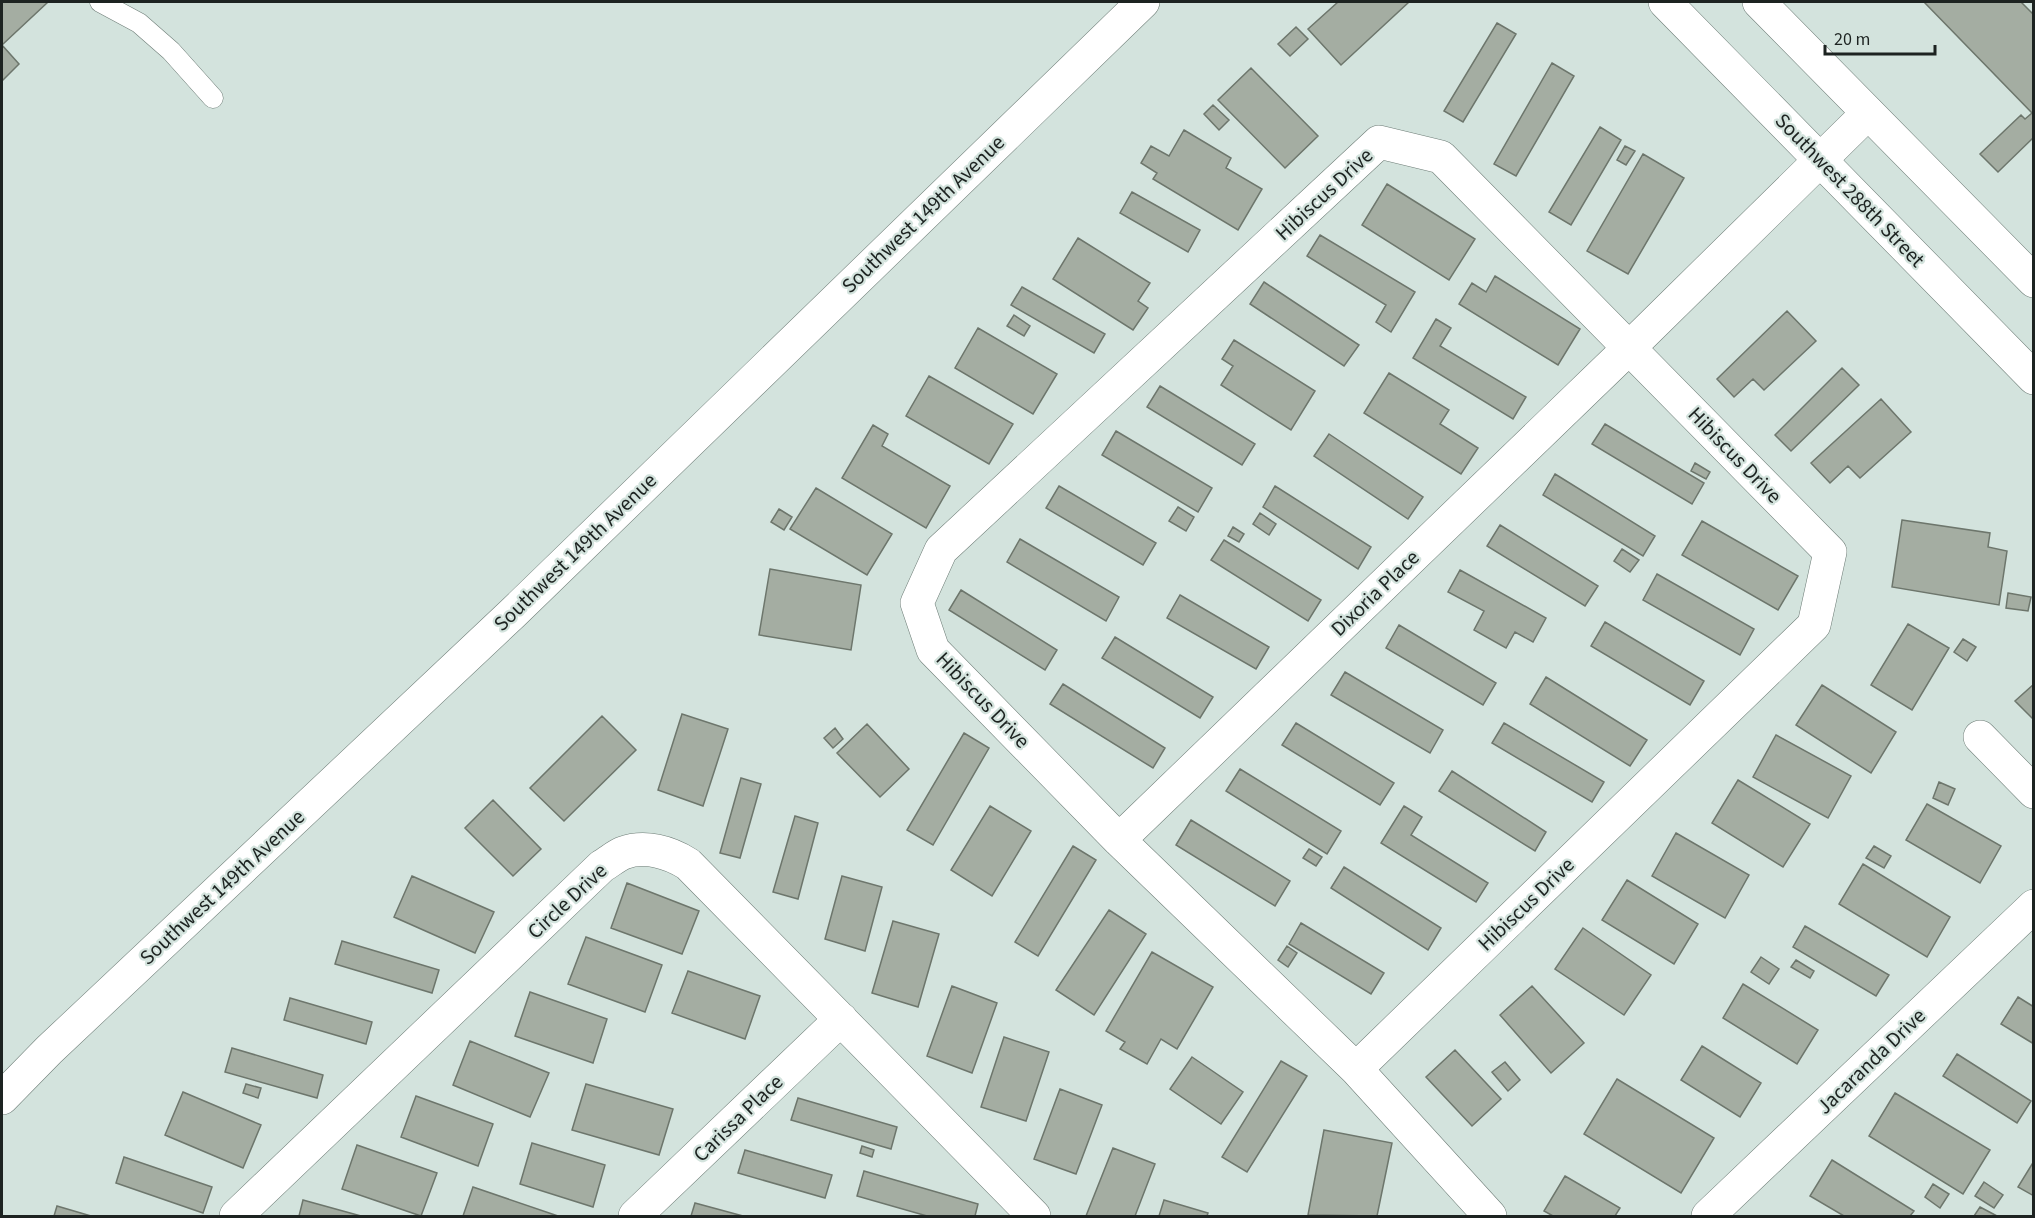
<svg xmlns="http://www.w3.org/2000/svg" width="2035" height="1218" viewBox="0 0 2035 1218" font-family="'Source Sans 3',sans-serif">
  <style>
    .building { fill: #a4ada2; stroke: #6d766c; stroke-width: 1.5 }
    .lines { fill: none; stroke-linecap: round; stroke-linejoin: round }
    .lane-casing { stroke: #6e7d77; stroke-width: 21 }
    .street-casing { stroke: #6e7d77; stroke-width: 34 }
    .secondary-casing { stroke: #6e7d77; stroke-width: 34 }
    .lane { stroke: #fff; stroke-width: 20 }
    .street { stroke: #fff; stroke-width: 33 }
    .secondary { stroke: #fff; stroke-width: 33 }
    .labels { text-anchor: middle; stroke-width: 4.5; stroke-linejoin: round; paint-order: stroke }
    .street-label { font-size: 21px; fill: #1d2321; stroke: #d3e3dd }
  </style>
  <rect width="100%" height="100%" fill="#d3e3dd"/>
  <path class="building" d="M 2,2 L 48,2 L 2,45 L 19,64 L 2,81 Z
    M 1338,2 L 1409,2 L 1341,65 L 1308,29 Z
    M 1924,2 L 2021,2 L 2034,15 L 2034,137 L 1998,172 L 1980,154 L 2021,115 L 2025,119 L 2032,113 Z
    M 1497,23 L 1516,34 L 1463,122 L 1444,111 Z
    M 1296,27 L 1308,39 L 1290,56 L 1278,44 Z
    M 1552,63 L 1574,76 L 1516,176 L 1494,164 Z
    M 1251,68 L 1318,136 L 1285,168 L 1218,100 Z
    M 1213,105 L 1229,120 L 1219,130 L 1204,114 Z
    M 1600,127 L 1621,140 L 1571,225 L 1549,212 Z
    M 1184,130 L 1231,158 L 1226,168 L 1262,189 L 1238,230 L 1153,179 L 1157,173 L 1141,163 L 1151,146 L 1169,156 Z
    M 1625,146 L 1635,151 L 1626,165 L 1617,160 Z
    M 1643,154 L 1684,178 L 1628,274 L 1587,251 Z
    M 1387,184 L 1475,239 L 1449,280 L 1362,225 Z
    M 1132,192 L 1200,230 L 1188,252 L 1120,213 Z
    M 1320,235 L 1415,292 L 1391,332 L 1376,322 L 1386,305 L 1307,256 Z
    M 1078,238 L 1150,283 L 1138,301 L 1148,308 L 1133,330 L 1053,279 Z
    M 1495,276 L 1580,329 L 1558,365 L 1459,304 L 1472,283 L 1486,292 Z
    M 1264,282 L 1359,345 L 1344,366 L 1250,304 Z
    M 1022,287 L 1105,334 L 1094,353 L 1011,305 Z
    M 1787,311 L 1816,341 L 1764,390 L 1753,379 L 1734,397 L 1717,379 Z
    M 1014,315 L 1030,326 L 1024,336 L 1007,326 Z
    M 1436,319 L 1451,328 L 1440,346 L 1526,397 L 1513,419 L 1413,358 Z
    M 978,328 L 1057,374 L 1033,414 L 955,368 Z
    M 1234,340 L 1315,391 L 1291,430 L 1221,385 L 1233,366 L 1222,359 Z
    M 1842,368 L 1859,385 L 1791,451 L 1775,435 Z
    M 1389,373 L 1449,410 L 1440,424 L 1478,448 L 1461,474 L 1364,413 Z
    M 929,376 L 1013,424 L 989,464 L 906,416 Z
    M 1160,386 L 1255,444 L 1242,465 L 1147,407 Z
    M 1881,399 L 1911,432 L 1860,478 L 1848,466 L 1830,483 L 1811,463 Z
    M 1605,424 L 1704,483 L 1692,504 L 1592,444 Z
    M 873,425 L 888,434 L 882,446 L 950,486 L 926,528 L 842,478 Z
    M 1116,431 L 1212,488 L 1198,512 L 1102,455 Z
    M 1329,434 L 1423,497 L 1408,519 L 1314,456 Z
    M 1695,463 L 1710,472 L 1706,479 L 1691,471 Z
    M 1555,474 L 1655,536 L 1643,556 L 1543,495 Z
    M 1059,486 L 1156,543 L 1143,565 L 1046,508 Z
    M 1275,486 L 1371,547 L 1358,569 L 1263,507 Z
    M 816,488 L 892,534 L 867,575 L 790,529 Z
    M 1178,507 L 1194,517 L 1186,531 L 1169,521 Z
    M 779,509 L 792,517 L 784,530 L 771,522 Z
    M 1260,513 L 1276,524 L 1269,535 L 1253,524 Z
    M 1902,520 L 1990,533 L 1988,547 L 2007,551 L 1999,605 L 1892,587 Z
    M 1702,521 L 1798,576 L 1778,610 L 1682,555 Z
    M 1500,525 L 1598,586 L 1585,606 L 1487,546 Z
    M 1233,527 L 1244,534 L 1239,542 L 1228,536 Z
    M 1020,539 L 1119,597 L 1106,621 L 1007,562 Z
    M 1224,540 L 1321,600 L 1308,621 L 1211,560 Z
    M 1622,549 L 1639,560 L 1630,572 L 1614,561 Z
    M 770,569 L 861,585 L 851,650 L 759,635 Z
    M 1460,570 L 1546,618 L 1533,642 L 1515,632 L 1506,648 L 1474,630 L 1484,611 L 1448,592 Z
    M 1657,574 L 1754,629 L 1740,655 L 1643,600 Z
    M 961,590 L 1057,650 L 1045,670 L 949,610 Z
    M 2008,593 L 2031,597 L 2028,611 L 2006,608 Z
    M 1180,595 L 1269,647 L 1256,669 L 1167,618 Z
    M 1605,622 L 1704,681 L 1690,705 L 1591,646 Z
    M 1908,624 L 1949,648 L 1912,710 L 1871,685 Z
    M 1399,625 L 1496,683 L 1483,705 L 1386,648 Z
    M 1115,637 L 1213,697 L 1200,718 L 1102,658 Z
    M 1963,639 L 1976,647 L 1967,661 L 1954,652 Z
    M 1345,672 L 1443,730 L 1430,753 L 1331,695 Z
    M 1546,677 L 1647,740 L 1630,766 L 1530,704 Z
    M 1063,684 L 1165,748 L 1153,768 L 1050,704 Z
    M 2034,684 L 2034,720 L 2015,701 Z
    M 1822,685 L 1896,732 L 1871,773 L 1796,725 Z
    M 682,714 L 728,729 L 703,806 L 658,790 Z
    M 602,716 L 636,750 L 564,821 L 530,788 Z
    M 1296,723 L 1394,783 L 1380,805 L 1282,745 Z
    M 1504,723 L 1604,782 L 1592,802 L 1492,743 Z
    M 867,724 L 909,769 L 880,797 L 837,753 Z
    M 835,728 L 843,739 L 833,748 L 824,738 Z
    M 964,733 L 989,748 L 933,845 L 907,830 Z
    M 1776,735 L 1851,776 L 1828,818 L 1753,777 Z
    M 1240,769 L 1341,831 L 1327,854 L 1226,791 Z
    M 1452,771 L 1546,832 L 1535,851 L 1439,791 Z
    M 741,778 L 761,784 L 740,858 L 720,853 Z
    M 1738,780 L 1810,824 L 1783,867 L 1712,823 Z
    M 1939,782 L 1955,789 L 1948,805 L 1933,798 Z
    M 493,800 L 541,849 L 513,876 L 465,828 Z
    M 1927,804 L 2001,846 L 1980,883 L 1906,840 Z
    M 990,806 L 1031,831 L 992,896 L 951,870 Z
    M 1404,806 L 1422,817 L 1411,835 L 1488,883 L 1476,902 L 1381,843 Z
    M 795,816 L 818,823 L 798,899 L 773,892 Z
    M 1191,820 L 1290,881 L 1275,906 L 1176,845 Z
    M 1676,833 L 1749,875 L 1725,918 L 1652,876 Z
    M 1073,846 L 1096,860 L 1038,956 L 1015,942 Z
    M 1874,846 L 1891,856 L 1884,868 L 1866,858 Z
    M 1309,849 L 1322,857 L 1316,866 L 1303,858 Z
    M 1863,864 L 1950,917 L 1927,957 L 1839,904 Z
    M 1344,867 L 1441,928 L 1428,950 L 1331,888 Z
    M 412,876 L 494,912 L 475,953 L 394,917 Z
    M 842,876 L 882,887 L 865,951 L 825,939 Z
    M 1627,880 L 1698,924 L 1674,964 L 1602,920 Z
    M 627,883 L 699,911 L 682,954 L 611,928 Z
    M 1109,910 L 1146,934 L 1094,1015 L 1056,990 Z
    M 893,921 L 939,934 L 918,1007 L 872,993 Z
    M 1301,923 L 1384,973 L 1371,994 L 1289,944 Z
    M 1805,926 L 1889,975 L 1876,996 L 1793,947 Z
    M 1583,928 L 1651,975 L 1624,1015 L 1555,969 Z
    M 586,937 L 662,965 L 645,1012 L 568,984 Z
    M 342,941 L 439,970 L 432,993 L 335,964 Z
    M 1287,946 L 1297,953 L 1288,967 L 1278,960 Z
    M 1152,952 L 1213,987 L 1177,1049 L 1161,1039 L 1147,1064 L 1120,1049 L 1125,1042 L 1106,1031 Z
    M 1761,957 L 1779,969 L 1769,984 L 1751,972 Z
    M 1796,960 L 1814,971 L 1810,978 L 1791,967 Z
    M 688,971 L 760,996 L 745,1039 L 672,1013 Z
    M 1743,984 L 1818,1030 L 1797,1064 L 1723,1018 Z
    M 952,986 L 997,1003 L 972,1073 L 927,1056 Z
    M 1532,986 L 1584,1043 L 1551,1073 L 1500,1015 Z
    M 530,992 L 607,1019 L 593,1063 L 515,1036 Z
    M 2018,997 L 2034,1007 L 2034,1044 L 2001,1024 Z
    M 290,998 L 372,1022 L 366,1044 L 284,1020 Z
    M 1004,1037 L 1049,1052 L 1026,1121 L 981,1107 Z
    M 470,1041 L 549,1073 L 530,1117 L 453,1085 Z
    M 1702,1046 L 1761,1083 L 1740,1117 L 1681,1080 Z
    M 232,1048 L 323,1075 L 317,1098 L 225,1072 Z
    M 1455,1050 L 1501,1099 L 1472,1126 L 1426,1077 Z
    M 1957,1054 L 2031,1101 L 2017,1123 L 1943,1076 Z
    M 1192,1057 L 1243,1092 L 1221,1124 L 1170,1089 Z
    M 1281,1061 L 1307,1076 L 1247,1172 L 1222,1157 Z
    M 1505,1062 L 1520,1080 L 1508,1091 L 1492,1072 Z
    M 1617,1079 L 1714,1138 L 1681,1193 L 1584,1134 Z
    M 246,1084 L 261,1088 L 258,1098 L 243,1093 Z
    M 586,1084 L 673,1109 L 659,1155 L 572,1130 Z
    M 1060,1089 L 1102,1105 L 1076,1174 L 1034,1159 Z
    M 183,1092 L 261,1125 L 243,1168 L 165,1135 Z
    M 1895,1093 L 1990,1150 L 1963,1194 L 1869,1136 Z
    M 416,1096 L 493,1124 L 478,1166 L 401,1137 Z
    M 798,1098 L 897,1127 L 891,1149 L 791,1120 Z
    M 1324,1130 L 1392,1143 L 1377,1216 L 1308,1215 Z
    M 532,1143 L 605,1165 L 593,1207 L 520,1184 Z
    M 357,1145 L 437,1173 L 421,1216 L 342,1189 Z
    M 862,1146 L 874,1150 L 872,1157 L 860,1153 Z
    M 1113,1148 L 1155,1164 L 1135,1216 L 1086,1216 Z
    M 745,1150 L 832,1175 L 825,1198 L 738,1173 Z
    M 124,1157 L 212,1187 L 203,1213 L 116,1183 Z
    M 1832,1160 L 1914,1211 L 1910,1216 L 1844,1216 L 1810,1196 Z
    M 2034,1161 L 2034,1196 L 2018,1187 Z
    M 864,1171 L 978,1204 L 975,1216 L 927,1216 L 857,1196 Z
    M 1565,1176 L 1620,1208 L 1615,1216 L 1553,1216 L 1544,1211 Z
    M 1984,1182 L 2003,1195 L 1994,1208 L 1975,1196 Z
    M 1933,1184 L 1949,1194 L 1940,1208 L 1925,1197 Z
    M 473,1187 L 558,1216 L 463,1216 Z
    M 303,1200 L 361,1216 L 299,1216 Z
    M 1164,1200 L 1208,1213 L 1207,1216 L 1159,1216 Z
    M 695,1203 L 743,1216 L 691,1216 Z
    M 57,1206 L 91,1216 L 54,1216 Z
    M 1980,1207 L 1997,1216 L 1974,1216 Z"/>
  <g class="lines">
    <defs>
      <path id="lane" d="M 100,2 L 139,23 L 171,51 L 213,98"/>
      <path id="street" d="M 1980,737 L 2034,792
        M 1119,840 L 1630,347 L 1868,113
        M 1356,1069 L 1814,625 L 1830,552 L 1441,157 L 1379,142 L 941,550 L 917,603 L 933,650 L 1119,840 L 1356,1069 L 1490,1216
        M 2,1098 L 49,1050 L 513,613 L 1143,2
        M 236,1216 L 602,866 C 609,862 616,856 623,853 C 645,845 669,852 688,864 L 1034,1216
        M 635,1216 L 841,1019
        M 1708,1216 L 2034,906"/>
      <path id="secondary" d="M 1665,2 L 2034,378
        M 1759,2 L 2034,281"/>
    </defs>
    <use href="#lane" class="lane-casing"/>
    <use href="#street" class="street-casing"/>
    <use href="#secondary" class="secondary-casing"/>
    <use href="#lane" class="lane"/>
    <use href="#street" class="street"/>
    <use href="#secondary" class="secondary"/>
  </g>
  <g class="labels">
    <g class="street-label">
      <text transform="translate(1850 190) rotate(46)" y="7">Southwest 288th Street</text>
      <text transform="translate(1324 194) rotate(-43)" y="7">Hibiscus Drive</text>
      <text transform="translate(923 214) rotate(-44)" y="7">Southwest 149th Avenue</text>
      <text transform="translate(1735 455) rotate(46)" y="7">Hibiscus Drive</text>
      <text transform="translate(575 552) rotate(-44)" y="7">Southwest 149th Avenue</text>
      <text transform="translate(1375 593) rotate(-44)" y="7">Dixoria Place</text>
      <text transform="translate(983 700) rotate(46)" y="7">Hibiscus Drive</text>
      <text transform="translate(222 887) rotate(-43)" y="7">Southwest 149th Avenue</text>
      <text transform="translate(567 901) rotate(-43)" y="7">Circle Drive</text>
      <text transform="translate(1526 904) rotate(-44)" y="7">Hibiscus Drive</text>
      <text transform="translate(1871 1061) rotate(-44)" y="7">Jacaranda Drive</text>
      <text transform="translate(738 1118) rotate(-44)" y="7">Carissa Place</text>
    </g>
  </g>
  <rect width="2035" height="1218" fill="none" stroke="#1d2321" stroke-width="6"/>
  <path d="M1825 45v9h110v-9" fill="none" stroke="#1d2321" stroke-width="3"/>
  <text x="1834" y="45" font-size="18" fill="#1d2321" stroke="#d3e3dd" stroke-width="4.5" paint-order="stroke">20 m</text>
</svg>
